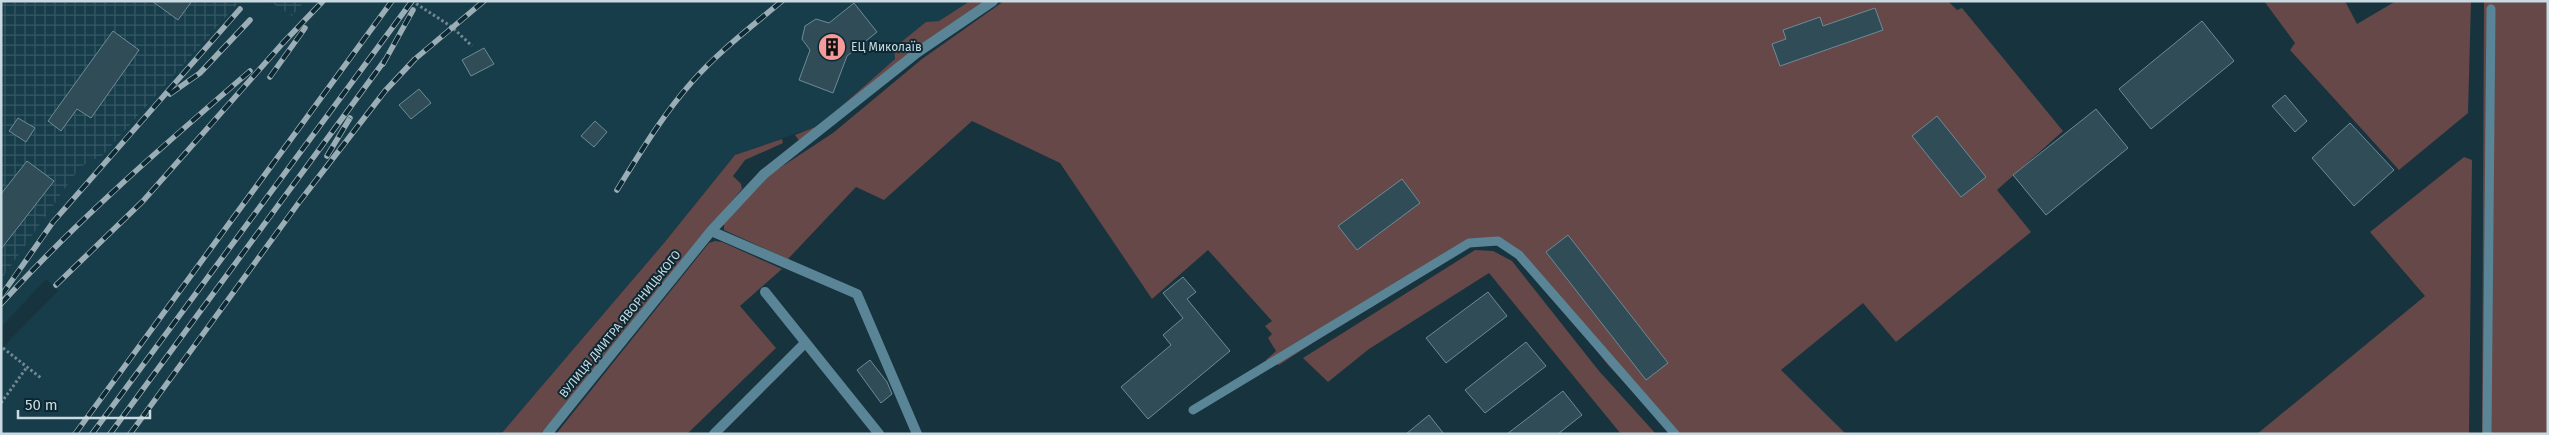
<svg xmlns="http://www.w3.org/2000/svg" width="2549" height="435" viewBox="0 0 2549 435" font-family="'Fira Sans',sans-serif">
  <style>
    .built { fill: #173d4b }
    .industrial { fill: url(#industrial-grid) }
    .grass { fill: #664848 }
    .building { fill: #2f4c57; stroke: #6d8b98 }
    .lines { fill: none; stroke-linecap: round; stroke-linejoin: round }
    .path { stroke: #728891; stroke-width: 3; stroke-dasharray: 2.5 2.5; stroke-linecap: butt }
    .service { stroke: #5a8597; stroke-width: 9 }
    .minor { stroke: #5a8597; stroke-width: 10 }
    .rail-casing { stroke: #9baeb6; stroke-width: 5.5 }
    .rail { stroke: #0c2933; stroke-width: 4; stroke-dasharray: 11; stroke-linecap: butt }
    .labels { text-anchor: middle; stroke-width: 4; stroke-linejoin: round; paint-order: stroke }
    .poi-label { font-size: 12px; fill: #cadae1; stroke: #0c2933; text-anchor: start }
    .street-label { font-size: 12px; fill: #cadae1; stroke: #0c2933 }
  </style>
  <defs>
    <pattern id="industrial-grid" width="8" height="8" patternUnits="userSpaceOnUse" patternTransform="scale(1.25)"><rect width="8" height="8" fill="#173d4b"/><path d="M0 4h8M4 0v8" fill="none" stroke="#375865"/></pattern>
  </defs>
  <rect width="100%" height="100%" fill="#17333e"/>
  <path class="built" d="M 240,1 L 269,1 L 292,16 L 305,1 L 970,1 L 939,21 L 926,22 L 895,59 L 820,125 L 735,155 L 664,243 L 501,434 L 1,434 L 1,349 L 58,291 L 46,279 L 1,327 L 1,280 L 80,167 L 103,155 Z"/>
  <path class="industrial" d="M 1,1 L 240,1 L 103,155 L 80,167 L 1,280 Z
    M 269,1 L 305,1 L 292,16 Z"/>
  <path class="grass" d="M 970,1 L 988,1 L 800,142 L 795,135 L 820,125 L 895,59 L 894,48 L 926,22 L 939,21 Z
    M 1004,1 L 1948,1 L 1957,10 L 1962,8 L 2063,131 L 1997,190 L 2031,232 L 1896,342 L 1863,303 L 1781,370 L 1846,434 L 1672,434 L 1608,365 L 1520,254 L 1496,241 L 1463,244 L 1279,365 L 1266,360 L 1276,351 L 1268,338 L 1272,334 L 1265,326 L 1272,321 L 1208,250 L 1152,299 L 1060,163 L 972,121 L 884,200 L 856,187 L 788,259 L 724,230 L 724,224 L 766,177 L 833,133 L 922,59 Z
    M 2264,1 L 2345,1 L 2357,24 L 2396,1 L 2471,1 L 2468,113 L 2399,170 L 2290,50 L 2295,43 Z
    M 2484,1 L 2548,1 L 2548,434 L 2482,434 Z
    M 782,139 L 783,143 L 745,160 L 733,176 L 741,184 L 742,189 L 549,424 L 540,434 L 501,434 L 664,243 L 735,155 Z
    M 2464,157 L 2472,160 L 2469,434 L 2257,434 L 2425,296 L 2370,232 Z
    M 715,241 L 722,242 L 782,269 L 740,306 L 776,348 L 687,434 L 556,434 L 709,243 Z
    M 1475,250 L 1493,251 L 1512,261 L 1599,371 L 1656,434 L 1621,434 L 1489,273 L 1369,349 L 1328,382 L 1303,358 Z"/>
  <path class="building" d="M 152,1 L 192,1 L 178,20 Z
    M 854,3 L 877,32 L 847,56 L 833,93 L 799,80 L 810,50 L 802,39 L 805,26 L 816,19 L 829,23 Z
    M 1875,8 L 1883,30 L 1780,66 L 1772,44 L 1786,39 L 1783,30 L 1820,17 L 1823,26 Z
    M 2202,21 L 2234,61 L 2151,129 L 2119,89 Z
    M 113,31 L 139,50 L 91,118 L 77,109 L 61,131 L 48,121 Z
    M 484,48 L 494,64 L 471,76 L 462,60 Z
    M 419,89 L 431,103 L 411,119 L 399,105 Z
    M 2285,95 L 2307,121 L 2295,132 L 2272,106 Z
    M 2096,109 L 2128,148 L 2046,215 L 2013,175 Z
    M 1937,116 L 1986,177 L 1961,197 L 1912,136 Z
    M 18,118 L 35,128 L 26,142 L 9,131 Z
    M 595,121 L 607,132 L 594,147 L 581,136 Z
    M 2350,123 L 2394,170 L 2354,206 L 2312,158 Z
    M 27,161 L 54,181 L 1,249 L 1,194 Z
    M 1402,179 L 1420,203 L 1357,250 L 1338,226 Z
    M 1568,235 L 1668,363 L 1646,380 L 1546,252 Z
    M 1183,277 L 1196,292 L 1187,299 L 1230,351 L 1148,419 L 1121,387 L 1171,345 L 1163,335 L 1183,318 L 1163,293 Z
    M 1488,292 L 1507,316 L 1446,363 L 1426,338 Z
    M 1526,342 L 1546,366 L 1485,413 L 1465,390 Z
    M 870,360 L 887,382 L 892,394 L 881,403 L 857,370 Z
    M 1563,391 L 1582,415 L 1558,434 L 1507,434 Z
    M 1429,415 L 1444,434 L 1406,434 Z"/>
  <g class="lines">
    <path class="path" d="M 412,1 L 452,27 L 472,46
      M 3,348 L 41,378
      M 1,403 L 27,367"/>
    <path class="service" d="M 1193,410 L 1469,243 L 1498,241 L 1519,255 L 1675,434
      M 2487,434 L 2491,9"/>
    <path class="minor" d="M 711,231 L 857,294 L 917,434
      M 765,292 L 879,434
      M 547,434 L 711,231 L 764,174 L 918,52 L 993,1
      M 714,434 L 805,343"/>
    <defs>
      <path id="rail" d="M 383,64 L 413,10
        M 270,77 L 305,28
        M 170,94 L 200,73 L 250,20
        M 327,156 L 350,118
        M 617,190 C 640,153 662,116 691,83 C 718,52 751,27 782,1
        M 56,285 L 143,201 L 282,44 L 323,1
        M 1,296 L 53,222 L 240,9
        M 1,304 C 77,220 164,145 250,71
        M 75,434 L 392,1
        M 92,434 L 412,1
        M 110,434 L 385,60
        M 130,434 L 300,201 L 385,91 L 415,59 L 484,1"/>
    </defs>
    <use href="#rail" class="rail-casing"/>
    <use href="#rail" class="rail"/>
  </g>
  <defs>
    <symbol id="building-disc" viewBox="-11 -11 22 22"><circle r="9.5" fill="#f59b9b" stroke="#0c2933"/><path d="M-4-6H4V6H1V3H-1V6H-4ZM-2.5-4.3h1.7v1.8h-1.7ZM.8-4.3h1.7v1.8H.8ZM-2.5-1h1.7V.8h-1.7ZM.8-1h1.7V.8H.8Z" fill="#111"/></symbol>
  </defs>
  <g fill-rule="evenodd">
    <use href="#building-disc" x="816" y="31" width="32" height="32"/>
  </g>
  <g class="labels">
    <g class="poi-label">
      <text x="851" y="51">ЕЦ Миколаїв</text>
    </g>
    <g class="street-label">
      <text transform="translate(620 324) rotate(-51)" y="4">ВУЛИЦЯ ДМИТРА ЯВОРНИЦЬКОГО</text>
    </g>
  </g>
  <rect width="2549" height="435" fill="none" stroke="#cadae1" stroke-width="5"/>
  <path d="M18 410v8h132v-8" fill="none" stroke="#cadae1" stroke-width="2.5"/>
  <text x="25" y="410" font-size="15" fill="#cadae1" stroke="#0c2933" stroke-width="4" paint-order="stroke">50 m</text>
</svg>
